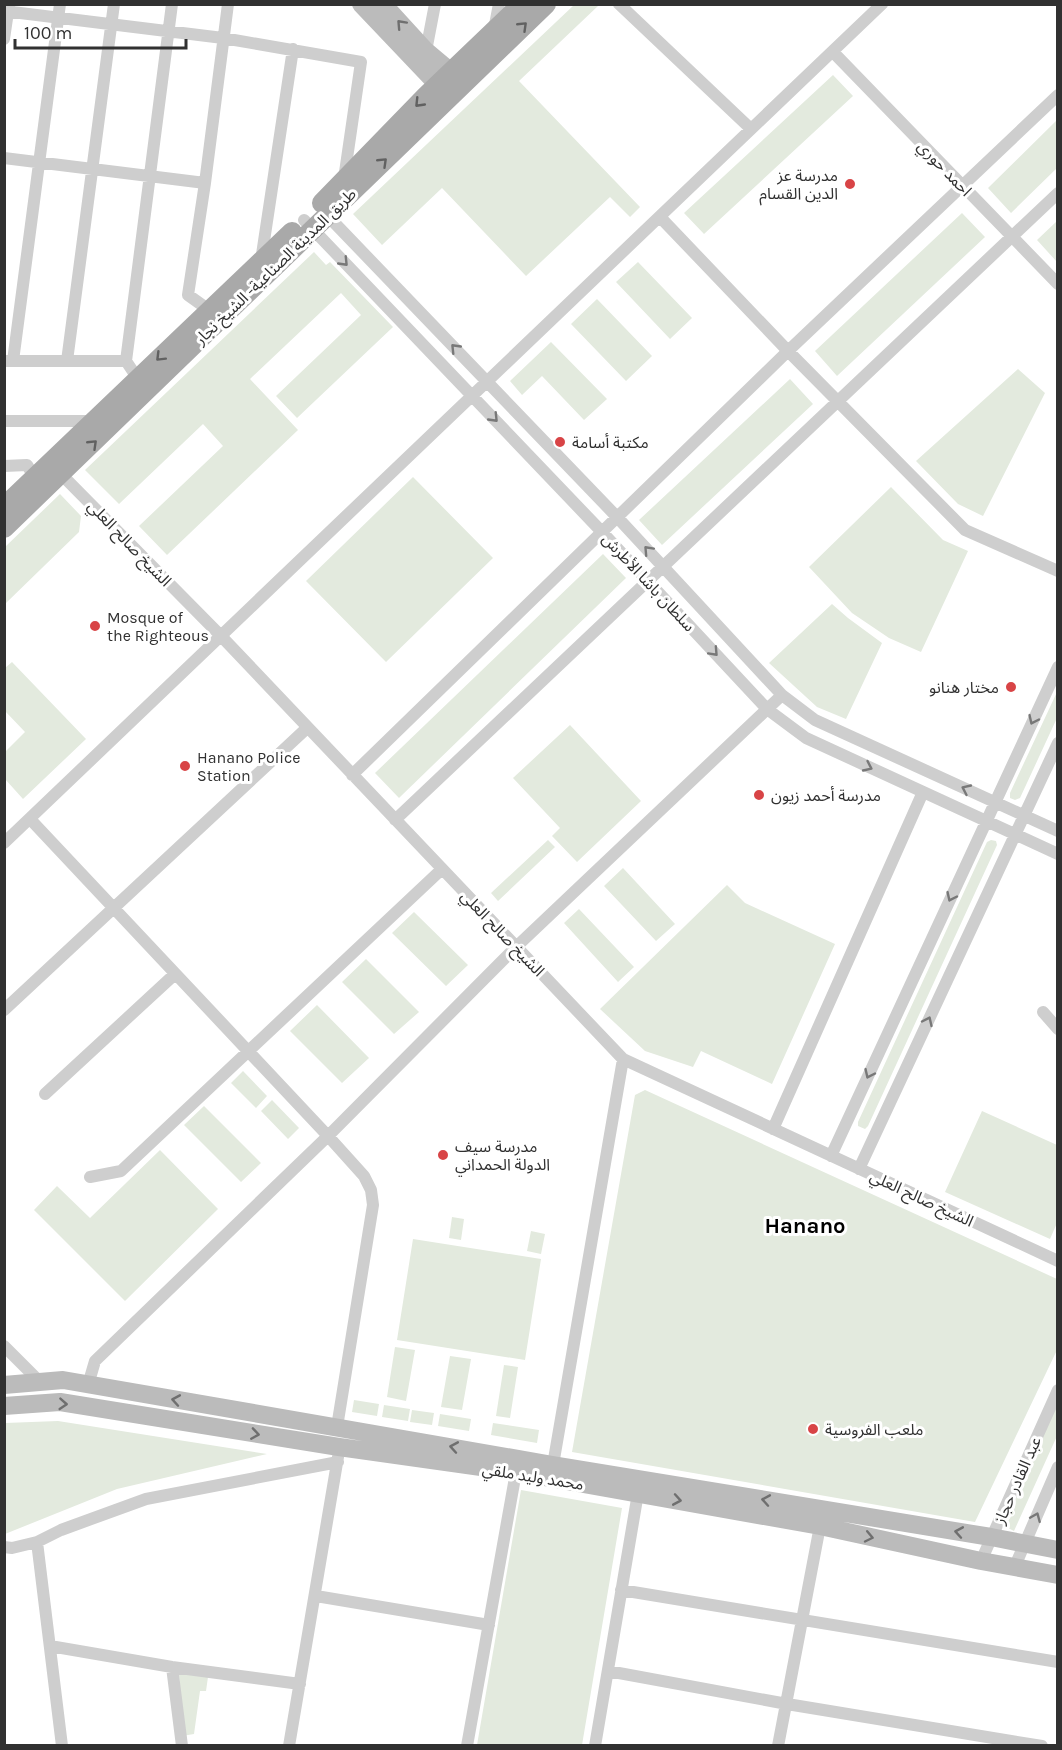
<svg xmlns="http://www.w3.org/2000/svg" width="1062" height="1750" viewBox="0 0 1062 1750" font-family="Karla,'Noto Sans Arabic',sans-serif">
  <style>
    .green { fill: #e3eade }
    .lines { fill: none; stroke-linecap: round; stroke-linejoin: round }
    .street { stroke: #cecece; stroke-width: 12 }
    .secondary { stroke: #bbb; stroke-width: 18 }
    .primary { stroke: #a9a9a9; stroke-width: 20 }
    .oneway { stroke: #6f6f6f }
    .oneway2 { stroke: #616161 }
    .oneway3 { stroke: #787878 }
    .poi-dot { fill: #d84446; stroke: #fff; stroke-width: 2 }
    .labels { text-anchor: middle; stroke-width: 6; stroke-linejoin: round; paint-order: stroke }
    .street-label { font-size: 16px; fill: #313131; stroke: #fff }
    .poi-label { font-size: 16px; fill: #313131; stroke: #fff; text-anchor: start }
    .district-label { font-size: 22px; font-weight: bold; fill: #000; stroke: #fff }
  </style>
  <rect width="100%" height="100%" fill="#fff"/>
  <path class="green" d="M 574,5 L 598,6 L 519,81 L 640,207 L 630,217 L 610,197 L 526,276 L 442,188 L 382,245 L 353,214 Z
    M 833,75 L 853,96 L 704,234 L 684,213 Z
    M 1057,120 L 1057,168 L 1011,213 L 988,188 Z
    M 962,213 L 985,237 L 837,376 L 815,351 Z
    M 1057,221 L 1057,262 L 1037,240 Z
    M 314,252 L 326,265 L 330,262 L 393,327 L 297,418 L 276,396 L 361,315 L 341,293 L 250,379 L 298,430 L 167,555 L 139,526 L 223,446 L 203,424 L 119,504 L 85,470 Z
    M 638,262 L 692,318 L 670,339 L 616,282 Z
    M 597,299 L 652,356 L 626,381 L 571,324 Z
    M 551,342 L 607,399 L 584,420 L 542,376 L 522,395 L 510,381 Z
    M 1018,369 L 1045,393 L 983,516 L 958,504 L 916,461 Z
    M 790,379 L 813,404 L 662,545 L 639,520 Z
    M 413,477 L 493,558 L 386,662 L 306,581 Z
    M 891,487 L 943,540 L 968,551 L 921,652 L 889,638 L 852,613 L 809,567 Z
    M 60,494 L 81,516 L 79,532 L 5,604 L 5,547 Z
    M 603,554 L 626,578 L 399,798 L 375,773 Z
    M 832,604 L 848,618 L 882,643 L 846,719 L 817,707 L 769,663 Z
    M 12,662 L 86,739 L 23,799 L 5,779 L 5,752 L 25,732 L 5,711 L 5,668 Z
    M 1057,692 L 1057,718 L 1020,798 L 1015,800 L 1010,798 L 1010,793 Z
    M 570,725 L 641,801 L 577,862 L 552,836 L 560,828 L 513,778 Z
    M 548,840 L 555,847 L 498,901 L 491,893 Z
    M 991,840 L 996,841 L 997,845 L 868,1126 L 865,1129 L 858,1126 L 858,1122 L 987,842 Z
    M 623,868 L 675,924 L 656,941 L 604,886 Z
    M 727,885 L 745,903 L 835,944 L 772,1084 L 701,1051 L 693,1067 L 645,1051 L 600,1009 Z
    M 579,909 L 634,967 L 618,982 L 564,923 Z
    M 414,912 L 468,965 L 446,986 L 392,933 Z
    M 366,959 L 419,1012 L 394,1034 L 342,982 Z
    M 317,1005 L 369,1058 L 342,1083 L 290,1031 Z
    M 243,1071 L 267,1096 L 256,1108 L 231,1083 Z
    M 645,1090 L 1057,1279 L 1057,1350 L 975,1522 L 572,1452 L 635,1095 Z
    M 272,1100 L 299,1128 L 288,1139 L 261,1111 Z
    M 204,1106 L 261,1163 L 241,1182 L 184,1125 Z
    M 982,1111 L 1057,1145 L 1057,1223 L 1050,1239 L 945,1192 Z
    M 160,1150 L 218,1209 L 125,1301 L 34,1210 L 57,1186 L 90,1218 Z
    M 452,1217 L 464,1219 L 461,1240 L 449,1238 Z
    M 531,1231 L 545,1234 L 541,1254 L 527,1251 Z
    M 413,1239 L 541,1259 L 525,1360 L 397,1340 Z
    M 395,1347 L 415,1350 L 406,1401 L 387,1397 Z
    M 450,1356 L 471,1359 L 462,1410 L 441,1407 Z
    M 504,1365 L 518,1367 L 510,1418 L 496,1416 Z
    M 354,1400 L 379,1404 L 377,1416 L 352,1412 Z
    M 1057,1404 L 1057,1436 L 1014,1531 L 1002,1525 Z
    M 384,1405 L 410,1409 L 408,1421 L 382,1417 Z
    M 412,1410 L 434,1413 L 432,1425 L 410,1422 Z
    M 440,1414 L 471,1419 L 469,1431 L 438,1426 Z
    M 58,1421 L 267,1454 L 117,1489 L 5,1534 L 5,1423 Z
    M 493,1423 L 539,1430 L 537,1443 L 491,1435 Z
    M 521,1490 L 622,1508 L 582,1745 L 477,1745 Z
    M 179,1673 L 208,1677 L 206,1691 L 200,1691 L 194,1734 L 182,1736 Z"/>
  <g class="lines">
    <path class="street" d="M 619,4 L 751,129
      M 4,11 L 223,38 L 361,62 L 344,179
      M 494,30 L 499,4
      M 4,39 L 9,5
      M 426,51 L 435,4
      M 833,52 L 1058,284
      M 4,158 L 205,183
      M 324,212 L 617,517 L 782,695 L 815,720 L 1058,831
      M 660,217 L 788,351 L 965,530 L 1058,571
      M 304,220 L 602,532 L 767,709 L 806,738 L 1058,854
      M 261,261 L 293,49
      M 209,310 L 188,295 L 205,183 L 228,4
      M 5,361 L 126,361
      M 13,361 L 60,4
      M 67,361 L 114,4
      M 138,379 L 126,361 L 172,4
      M 4,421 L 95,421
      M 4,466 L 27,465 L 35,478
      M 57,470 L 221,636 L 623,1059 L 1058,1261
      M 352,775 L 788,351 L 1058,95
      M 30,819 L 328,1136 L 364,1176 L 371,1190 L 373,1205 L 337,1427
      M 395,820 L 1058,193
      M 4,843 L 882,4
      M 4,1010 L 307,728
      M 1043,1012 L 1058,1029
      M 45,1094 L 175,974
      M 773,1129 L 923,792
      M 831,1156 L 1058,667
      M 859,1169 L 1058,743
      M 90,1177 L 121,1171 L 442,869
      M 4,1346 L 39,1381
      M 88,1385 L 95,1361 L 328,1136 L 516,947 L 782,695
      M 553,1465 L 623,1059
      M 37,1542 L 62,1746
      M 4,1547 L 12,1548 L 37,1542 L 61,1530 L 146,1499 L 338,1462
      M 981,1561 L 1058,1390
      M 1015,1566 L 1058,1467
      M 621,1590 L 1058,1662
      M 316,1596 L 489,1625
      M 50,1646 L 172,1667 L 300,1684
      M 172,1667 L 182,1746
      M 608,1671 L 787,1704 L 1042,1746
      M 289,1746 L 338,1457
      M 467,1746 L 516,1472
      M 595,1746 L 638,1493
      M 778,1746 L 820,1526"/>
    <path class="secondary" d="M 361,4 L 438,85
      M 383,4 L 426,51 L 451,72
      M 4,1385 L 63,1380 L 553,1465 L 991,1537 L 1058,1550
      M 4,1406 L 60,1402 L 339,1447 L 516,1472 L 820,1526 L 981,1561 L 1058,1575"/>
    <path class="primary" d="M 322,203 L 426,96 L 522,4
      M 4,507 L 292,232
      M 4,528 L 546,4"/>
  </g>
  <defs><path id="oneway-chevron" d="M-2-3.5L2.5 0L-2 3.5" fill="none" stroke-width="1.6" stroke-linecap="round" stroke-linejoin="round" transform="scale(1.5)"/></defs>
  <g class="oneway">
    <use href="#oneway-chevron" transform="translate(401 24) rotate(-133)"/>
    <use href="#oneway-chevron" transform="translate(176 1400) rotate(-170)"/>
    <use href="#oneway-chevron" transform="translate(63 1404) rotate(4)"/>
    <use href="#oneway-chevron" transform="translate(255 1434) rotate(9)"/>
    <use href="#oneway-chevron" transform="translate(454 1447) rotate(-170)"/>
    <use href="#oneway-chevron" transform="translate(677 1500) rotate(10)"/>
    <use href="#oneway-chevron" transform="translate(766 1500) rotate(-170)"/>
    <use href="#oneway-chevron" transform="translate(959 1532) rotate(-170)"/>
    <use href="#oneway-chevron" transform="translate(869 1537) rotate(12)"/>
  </g>
  <g class="oneway2">
    <use href="#oneway-chevron" transform="translate(523 26) rotate(-44)"/>
    <use href="#oneway-chevron" transform="translate(419 103) rotate(134)"/>
    <use href="#oneway-chevron" transform="translate(383 162) rotate(-44)"/>
    <use href="#oneway-chevron" transform="translate(160 357) rotate(135)"/>
    <use href="#oneway-chevron" transform="translate(93 444) rotate(-44)"/>
  </g>
  <g class="oneway3">
    <use href="#oneway-chevron" transform="translate(344 262) rotate(46)"/>
    <use href="#oneway-chevron" transform="translate(455 348) rotate(-134)"/>
    <use href="#oneway-chevron" transform="translate(494 418) rotate(46)"/>
    <use href="#oneway-chevron" transform="translate(648 550) rotate(-133)"/>
    <use href="#oneway-chevron" transform="translate(714 652) rotate(47)"/>
    <use href="#oneway-chevron" transform="translate(1033 720) rotate(115)"/>
    <use href="#oneway-chevron" transform="translate(868 767) rotate(25)"/>
    <use href="#oneway-chevron" transform="translate(966 789) rotate(-155)"/>
    <use href="#oneway-chevron" transform="translate(951 897) rotate(115)"/>
    <use href="#oneway-chevron" transform="translate(928 1021) rotate(-65)"/>
    <use href="#oneway-chevron" transform="translate(869 1074) rotate(115)"/>
    <use href="#oneway-chevron" transform="translate(1036 1517) rotate(-67)"/>
  </g>
  <g class="poi-dot">
    <circle cx="850" cy="184" r="6"/>
    <circle cx="560" cy="442" r="6"/>
    <circle cx="95" cy="626" r="6"/>
    <circle cx="1011" cy="687" r="6"/>
    <circle cx="185" cy="766" r="6"/>
    <circle cx="759" cy="795" r="6"/>
    <circle cx="443" cy="1155" r="6"/>
    <circle cx="813" cy="1429" r="6"/>
  </g>
  <g class="labels">
    <g class="street-label">
      <text transform="translate(945 168) rotate(46)" y="6">احمد حوري</text>
      <text transform="translate(275 266) rotate(-44)" y="6">طريق المدينة الصناعية- الشيخ نجار</text>
      <text transform="translate(130 543) rotate(46)" y="6">الشيخ صالح العلي</text>
      <text transform="translate(649 582) rotate(47)" y="6">سلطان باشا الأطرش</text>
      <text transform="translate(503 933) rotate(46)" y="6">الشيخ صالح العلي</text>
      <text transform="translate(922 1198) rotate(25)" y="6">الشيخ صالح العلي</text>
      <text transform="translate(533 1476) rotate(9)" y="6">محمد وليد ملقي</text>
      <text transform="translate(1017 1480) rotate(-66)" y="6">عبد القادر حجاز</text>
    </g>
    <g class="poi-label">
      <text x="838" y="181" text-anchor="end">مدرسة عز<tspan x="838" dy="18">الدين القسام</tspan></text>
      <text x="572" y="448">مكتبة أسامة</text>
      <text x="107" y="623">Mosque of<tspan x="107" dy="18">the Righteous</tspan></text>
      <text x="999" y="693" text-anchor="end">مختار هنانو</text>
      <text x="197" y="763">Hanano Police<tspan x="197" dy="18">Station</tspan></text>
      <text x="771" y="801">مدرسة أحمد زيون</text>
      <text x="455" y="1152">مدرسة سيف<tspan x="455" dy="18">الدولة الحمداني</tspan></text>
      <text x="825" y="1435">ملعب الفروسية</text>
    </g>
    <g class="district-label">
      <text x="805" y="1233">Hanano</text>
    </g>
  </g>
  <rect width="1062" height="1750" fill="none" stroke="#313131" stroke-width="12"/>
  <path d="M15 39v9h171v-9" fill="none" stroke="#313131" stroke-width="3"/>
  <text x="24" y="39" font-size="18" fill="#313131" stroke="#ffffff" stroke-width="4.5" paint-order="stroke">100 m</text>
</svg>
